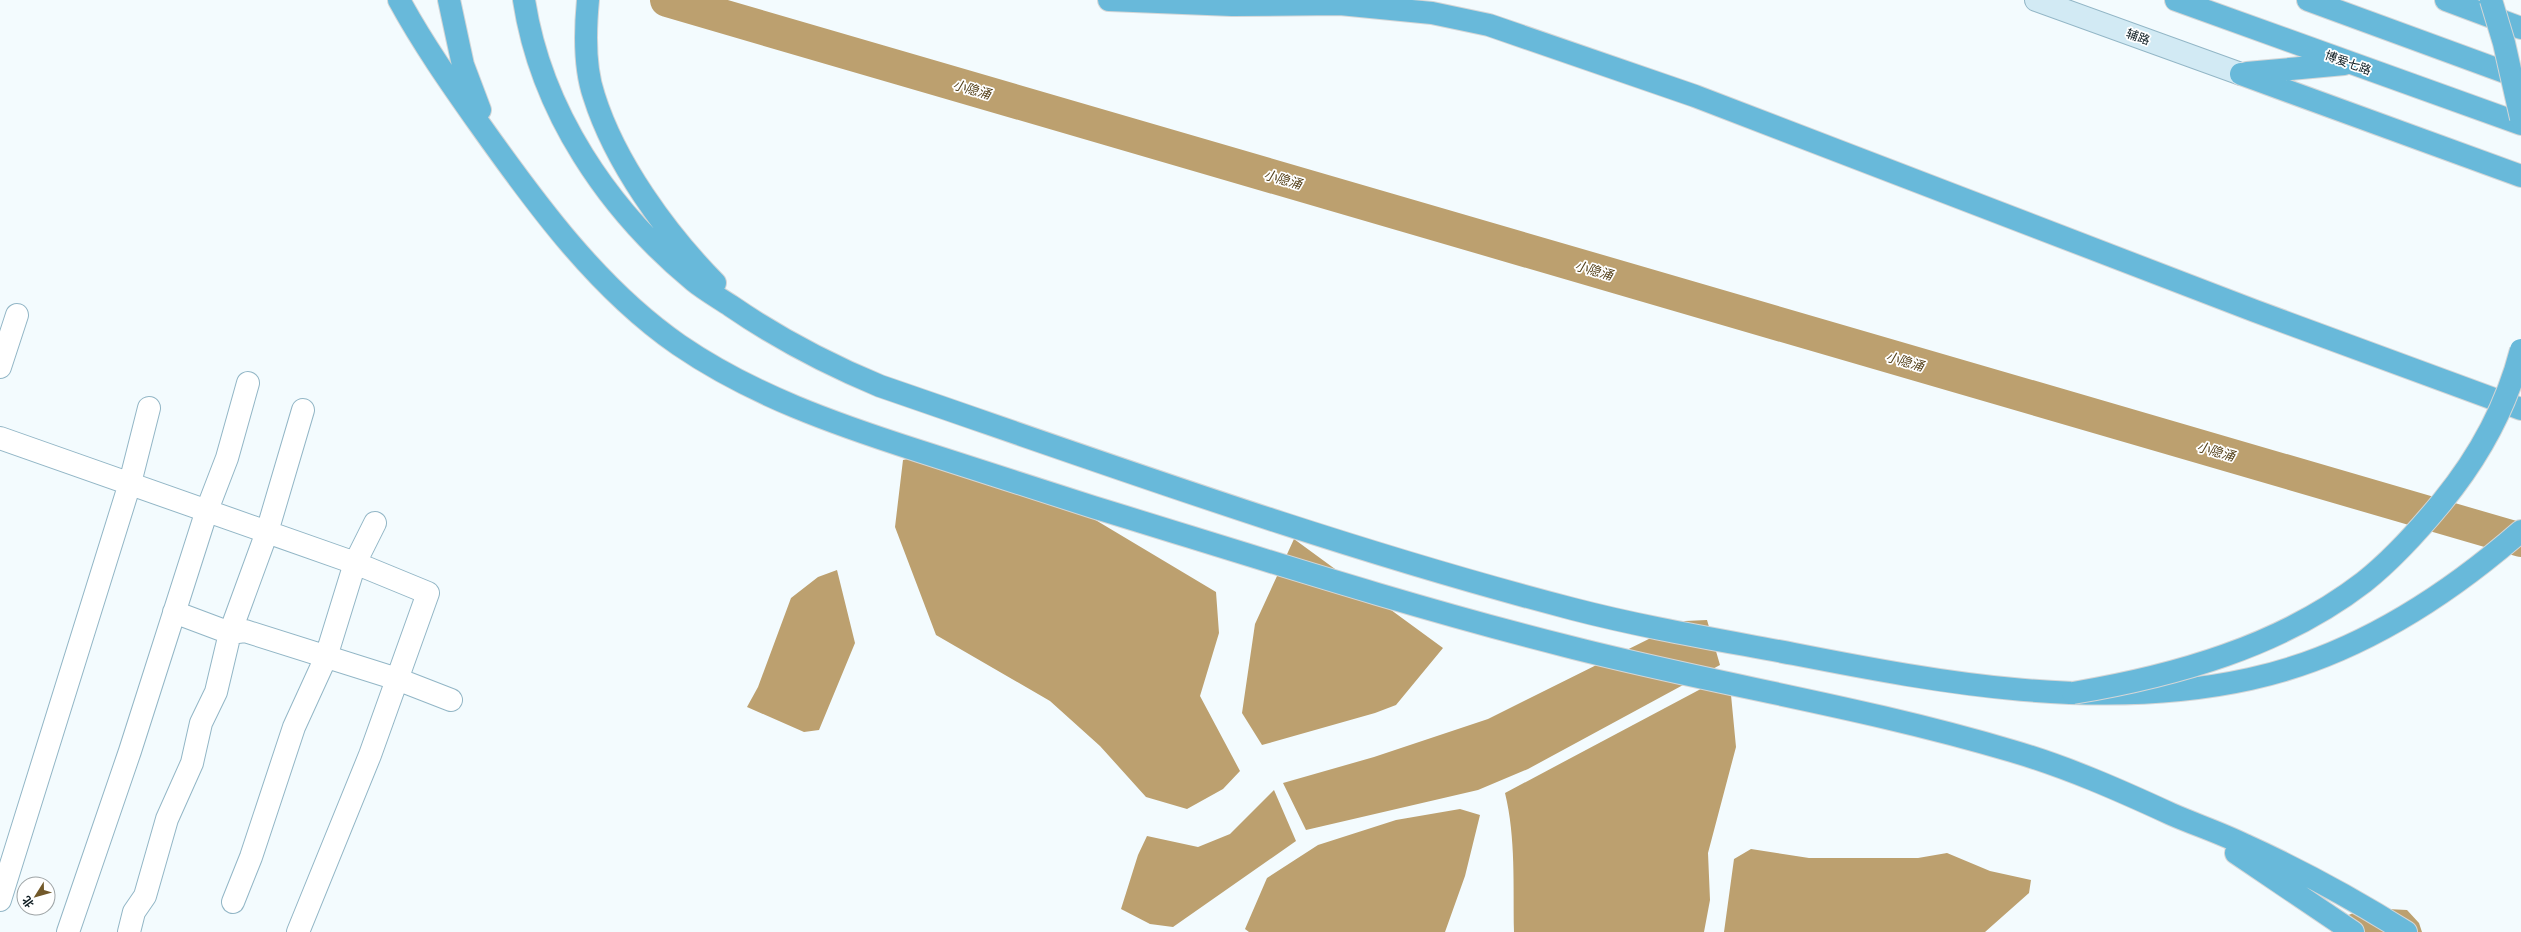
<svg xmlns="http://www.w3.org/2000/svg" width="2521" height="932" viewBox="0 0 2521 932" font-family="'DejaVu Sans','Noto Sans SC',sans-serif">
  <style>
    .water { fill: #bca06f }
    .lines { fill: none; stroke-linecap: round; stroke-linejoin: round }
    .river { stroke: #bca06f; stroke-width: 34 }
    .street-casing { stroke: #92b6c6; stroke-width: 24 }
    .secondary-casing { stroke: #92b6c6; stroke-width: 24 }
    .highway-casing { stroke: #d3d6d7; stroke-width: 24 }
    .street { stroke: #fff; stroke-width: 22 }
    .secondary { stroke: #d2eaf4; stroke-width: 22 }
    .highway { stroke: #68b9da; stroke-width: 22 }
    .highway-bridge-casing { stroke: #d3d6d7; stroke-width: 24; stroke-linecap: butt }
    .highway-bridge { stroke: #68b9da; stroke-width: 22 }
    .labels { text-anchor: middle; stroke-width: 3.5; stroke-linejoin: round; paint-order: stroke }
    .street-label { font-size: 12px; fill: #0d1b21; stroke: #fff }
    .water-label { font-size: 13px; font-style: italic; fill: #55411a; stroke: #fff }
  </style>
  <rect width="100%" height="100%" fill="#f3fbfe"/>
  <path class="water" d="M 935,453 L 1062,500 L 1216,592 L 1219,633 L 1200,696 L 1240,771 L 1223,789 L 1187,809 L 1146,797 L 1100,746 L 1050,701 L 936,635 L 895,527 L 903,460 Z
    M 1294,539 L 1443,648 L 1396,705 L 1375,713 L 1262,745 L 1242,713 L 1255,624 Z
    M 837,570 L 855,643 L 819,730 L 804,732 L 747,707 L 758,687 L 791,598 L 818,577 Z
    M 1707,620 L 1720,665 L 1528,769 L 1478,790 L 1306,830 L 1283,783 L 1374,757 L 1488,719 L 1685,621 Z
    M 1729,674 L 1736,747 L 1708,853 L 1710,900 L 1704,932 L 1514,932 C 1513,886 1516,838 1505,793 Z
    M 1274,790 L 1296,841 L 1173,927 L 1150,924 L 1121,909 L 1138,855 L 1147,836 L 1198,847 L 1230,834 Z
    M 1460,809 L 1480,815 L 1465,876 L 1445,932 L 1249,932 L 1245,929 L 1267,878 L 1318,845 L 1396,820 Z
    M 1751,849 L 1809,858 L 1918,858 L 1947,853 L 1990,871 L 2031,880 L 2029,893 L 1985,932 L 1724,932 L 1734,859 Z
    M 2367,908 L 2407,910 L 2419,923 L 2422,932 L 2331,932 L 2335,920 Z"/>
  <g class="lines">
    <path class="river" d="M 667,0 L 2521,540"/>
    <defs>
      <path id="street" d="M 0,367 L 17,315
        M 0,438 L 355,563 L 428,593 L 370,755 L 298,932
        M 174,612 L 230,633 L 245,631 L 397,679 L 451,700
        M 0,900 L 130,483 L 149,408
        M 233,902 L 251,857 L 294,727 L 326,657 L 355,563 L 375,523
        M 68,932 L 130,751 L 207,510 L 227,458 L 248,383
        M 129,932 L 134,912 L 145,896 L 167,819 L 192,763 L 201,723 L 216,692 L 230,633 L 267,532 L 303,410"/>
      <path id="secondary" d="M 2036,0 L 2241,74"/>
      <path id="highway" d="M 399,0 C 423,44 451,84 480,125 C 536,204 598,289 679,345 C 752,395 835,424 919,451 C 977,470 1035,488 1093,507 C 1250,555 1407,606 1566,646 C 1713,684 1865,707 2012,751 C 2067,767 2119,790 2171,814 C 2196,825 2221,833 2245,845 C 2300,870 2355,900 2406,932
        M 449,0 L 463,65 L 480,110
        M 524,0 C 541,111 608,210 694,281 C 705,290 719,298 731,306 C 779,339 827,364 880,386 C 1110,465 1338,548 1573,609 C 1646,628 1720,640 1794,654 C 1942,683 2100,712 2250,679 C 2352,657 2443,599 2521,531
        M 588,0 C 585,31 584,67 594,96 C 615,163 666,233 715,283
        M 1109,0 L 1232,5 L 1340,4 L 1432,13 L 1489,25 L 1695,96 L 2255,311 L 2521,409
        M 2176,0 L 2521,124
        M 2308,0 L 2521,78
        M 2446,0 L 2521,28
        M 2247,73 L 2344,64
        M 2241,74 L 2521,176
        M 2236,853 L 2353,932"/>
    </defs>
    <use href="#street" class="street-casing"/>
    <use href="#secondary" class="secondary-casing"/>
    <use href="#highway" class="highway-casing"/>
    <use href="#street" class="street"/>
    <use href="#secondary" class="secondary"/>
    <use href="#highway" class="highway"/>
    <defs>
      <path id="highway-bridge" d="M 2491,0 L 2504,43 L 2521,118
        M 2073,693 C 2175,676 2281,646 2364,582 C 2393,559 2419,530 2442,502 C 2478,458 2507,405 2521,350"/>
    </defs>
    <use href="#highway-bridge" class="highway-bridge-casing"/>
    <use href="#highway-bridge" class="highway-bridge"/>
  </g>
  <g class="labels">
    <g class="street-label">
      <text transform="translate(2138 37) rotate(20)" y="4">辅路</text>
      <text transform="translate(2348 63) rotate(20)" y="4">博爱七路</text>
    </g>
    <g class="water-label">
      <text transform="translate(972 89) rotate(16)" y="5">小隐涌</text>
      <text transform="translate(1283 179) rotate(16)" y="5">小隐涌</text>
      <text transform="translate(1594 270) rotate(16)" y="5">小隐涌</text>
      <text transform="translate(1905 361) rotate(16)" y="5">小隐涌</text>
      <text transform="translate(2216 451) rotate(16)" y="5">小隐涌</text>
    </g>
  </g>
  <g transform="translate(36 896) rotate(233)"><circle r="19" fill="#ffffff" stroke="#9ea4a6"/>
  <path d="M0-3L7 15L0 10L-7 15Z" fill="#72592a"/>
  <text y="-6" font-size="11" font-weight="bold" text-anchor="middle" fill="#0d1b21">北</text>
  </g>
</svg>
